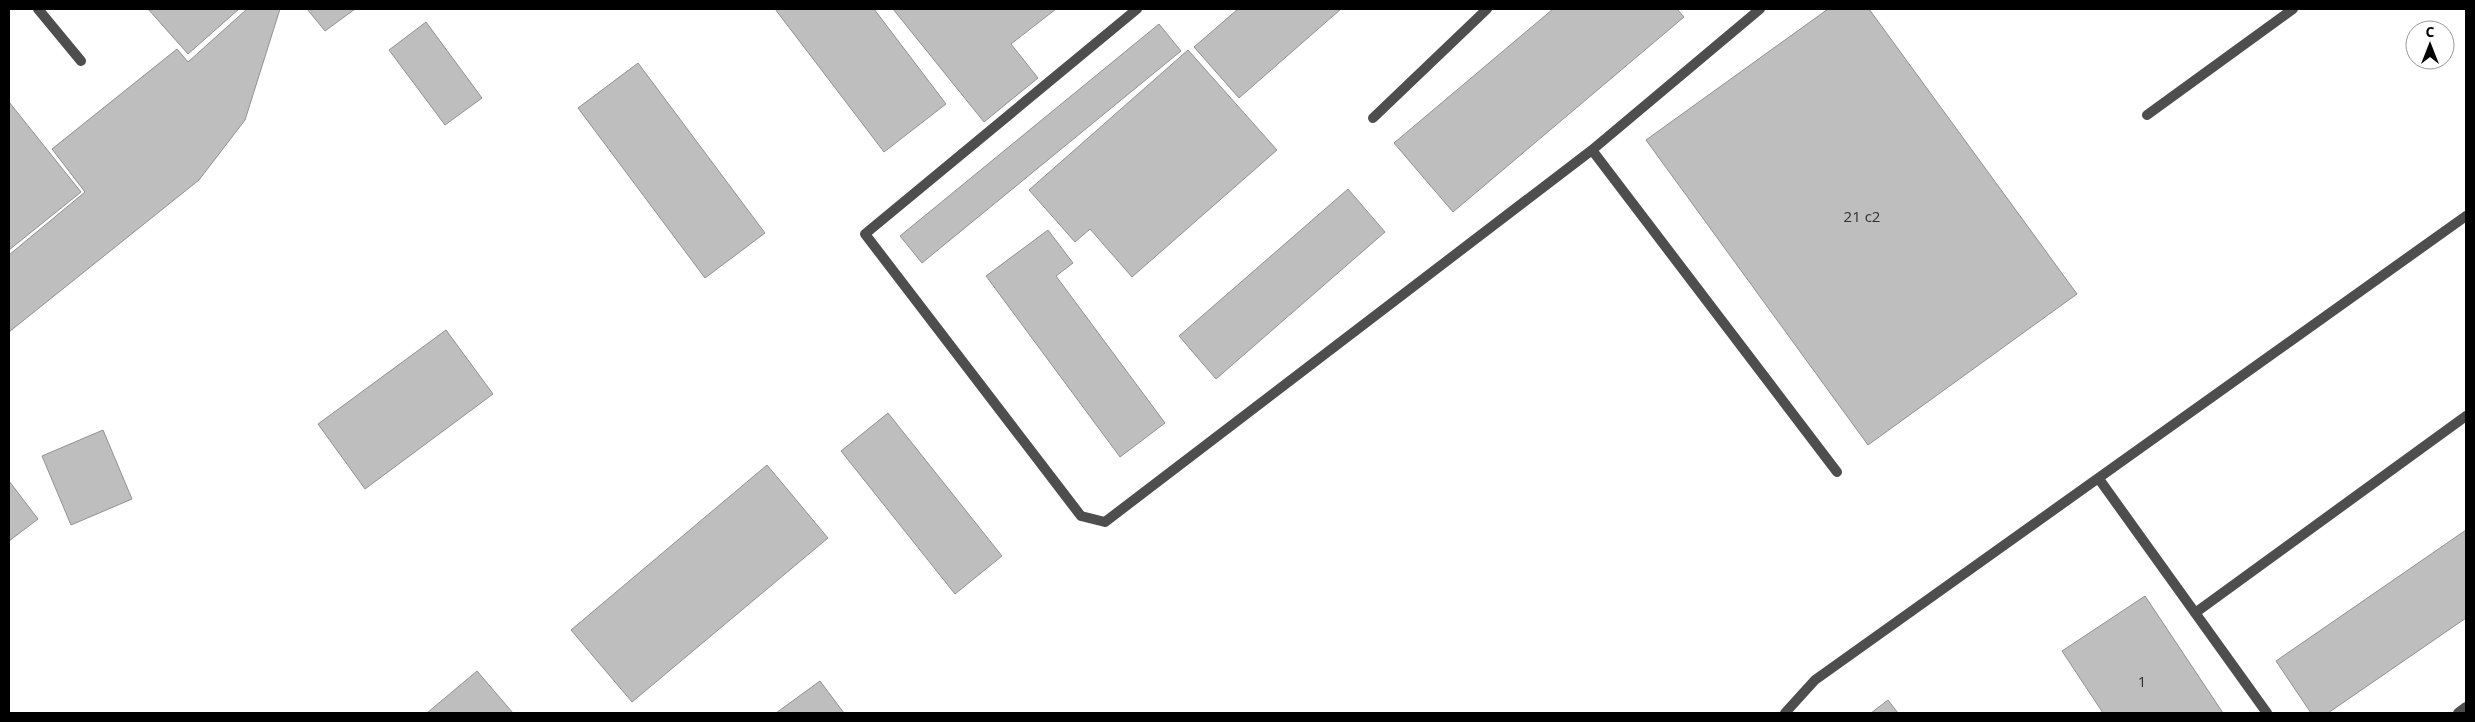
<svg xmlns="http://www.w3.org/2000/svg" width="2475" height="722" viewBox="0 0 2475 722" font-family="'Open Sans',sans-serif">
  <style>
    .building { fill: #bebebe; stroke: #929292 }
    .lines { fill: none; stroke-linecap: round; stroke-linejoin: round }
    .lane { stroke: #4e4e4e; stroke-width: 10 }
    .labels { text-anchor: middle; stroke-width: 4; stroke-linejoin: round; paint-order: stroke }
    .number-label { font-size: 15px; fill: #303030 }
  </style>
  <rect width="100%" height="100%" fill="#fff"/>
  <path class="building" d="M 148,9 L 239,9 L 188,54 Z
    M 247,9 L 280,9 L 245,120 L 199,180 L 9,332 L 9,255 L 85,192 L 52,149 L 177,49 L 188,62 Z
    M 307,9 L 355,9 L 325,31 Z
    M 775,9 L 874,9 L 946,104 L 884,152 Z
    M 893,9 L 1056,9 L 1011,44 L 1038,78 L 984,122 Z
    M 1238,9 L 1341,9 L 1239,98 L 1194,47 Z
    M 1553,9 L 1677,9 L 1684,17 L 1453,212 L 1394,143 Z
    M 1828,9 L 1869,9 L 2077,294 L 1868,445 L 1646,140 Z
    M 426,22 L 482,98 L 445,125 L 389,50 Z
    M 1159,24 L 1181,51 L 922,263 L 900,236 Z
    M 1188,50 L 1277,150 L 1132,277 L 1090,229 L 1075,242 L 1029,190 Z
    M 638,63 L 765,233 L 705,278 L 578,108 Z
    M 9,102 L 81,192 L 9,250 Z
    M 1348,189 L 1385,232 L 1216,379 L 1179,336 Z
    M 1048,230 L 1073,263 L 1056,276 L 1165,423 L 1120,457 L 986,276 Z
    M 446,330 L 493,394 L 365,489 L 318,424 Z
    M 888,413 L 1002,556 L 955,594 L 841,451 Z
    M 103,430 L 132,499 L 71,525 L 42,456 Z
    M 767,465 L 828,538 L 632,702 L 571,630 Z
    M 9,481 L 38,519 L 9,541 Z
    M 2466,530 L 2466,618 L 2328,713 L 2311,713 L 2276,661 Z
    M 2145,596 L 2223,713 L 2103,713 L 2062,651 Z
    M 477,671 L 513,713 L 427,713 Z
    M 820,681 L 844,713 L 776,713 Z
    M 1888,700 L 1898,713 L 1871,713 Z"/>
  <g class="lines">
    <path class="lane" d="M 38,9 L 81,61
      M 1137,9 L 865,234 L 1081,516 L 1105,522 L 1592,150
      M 1760,9 L 1592,150 L 1837,472
      M 2147,115 L 2293,9
      M 1373,118 L 1487,9
      M 2099,479 L 2267,713
      M 2195,613 L 2466,416
      M 1785,713 L 1815,680 L 2466,216
      M 2458,713 L 2466,707"/>
  </g>
  <g class="labels">
    <g class="number-label">
      <text x="1862" y="222">21 с2</text>
      <text x="2142" y="687">1</text>
    </g>
  </g>
  <rect width="2475" height="722" fill="none" stroke="#000000" stroke-width="20"/>
  <g transform="translate(2430 45)"><circle r="24" fill="#ffffff" stroke="#999999"/>
  <path d="M0-4L9 19L0 12L-9 19Z" fill="#000000"/>
  <text y="-8" font-size="14" font-weight="bold" text-anchor="middle" fill="#000000">С</text>
  </g>
</svg>
